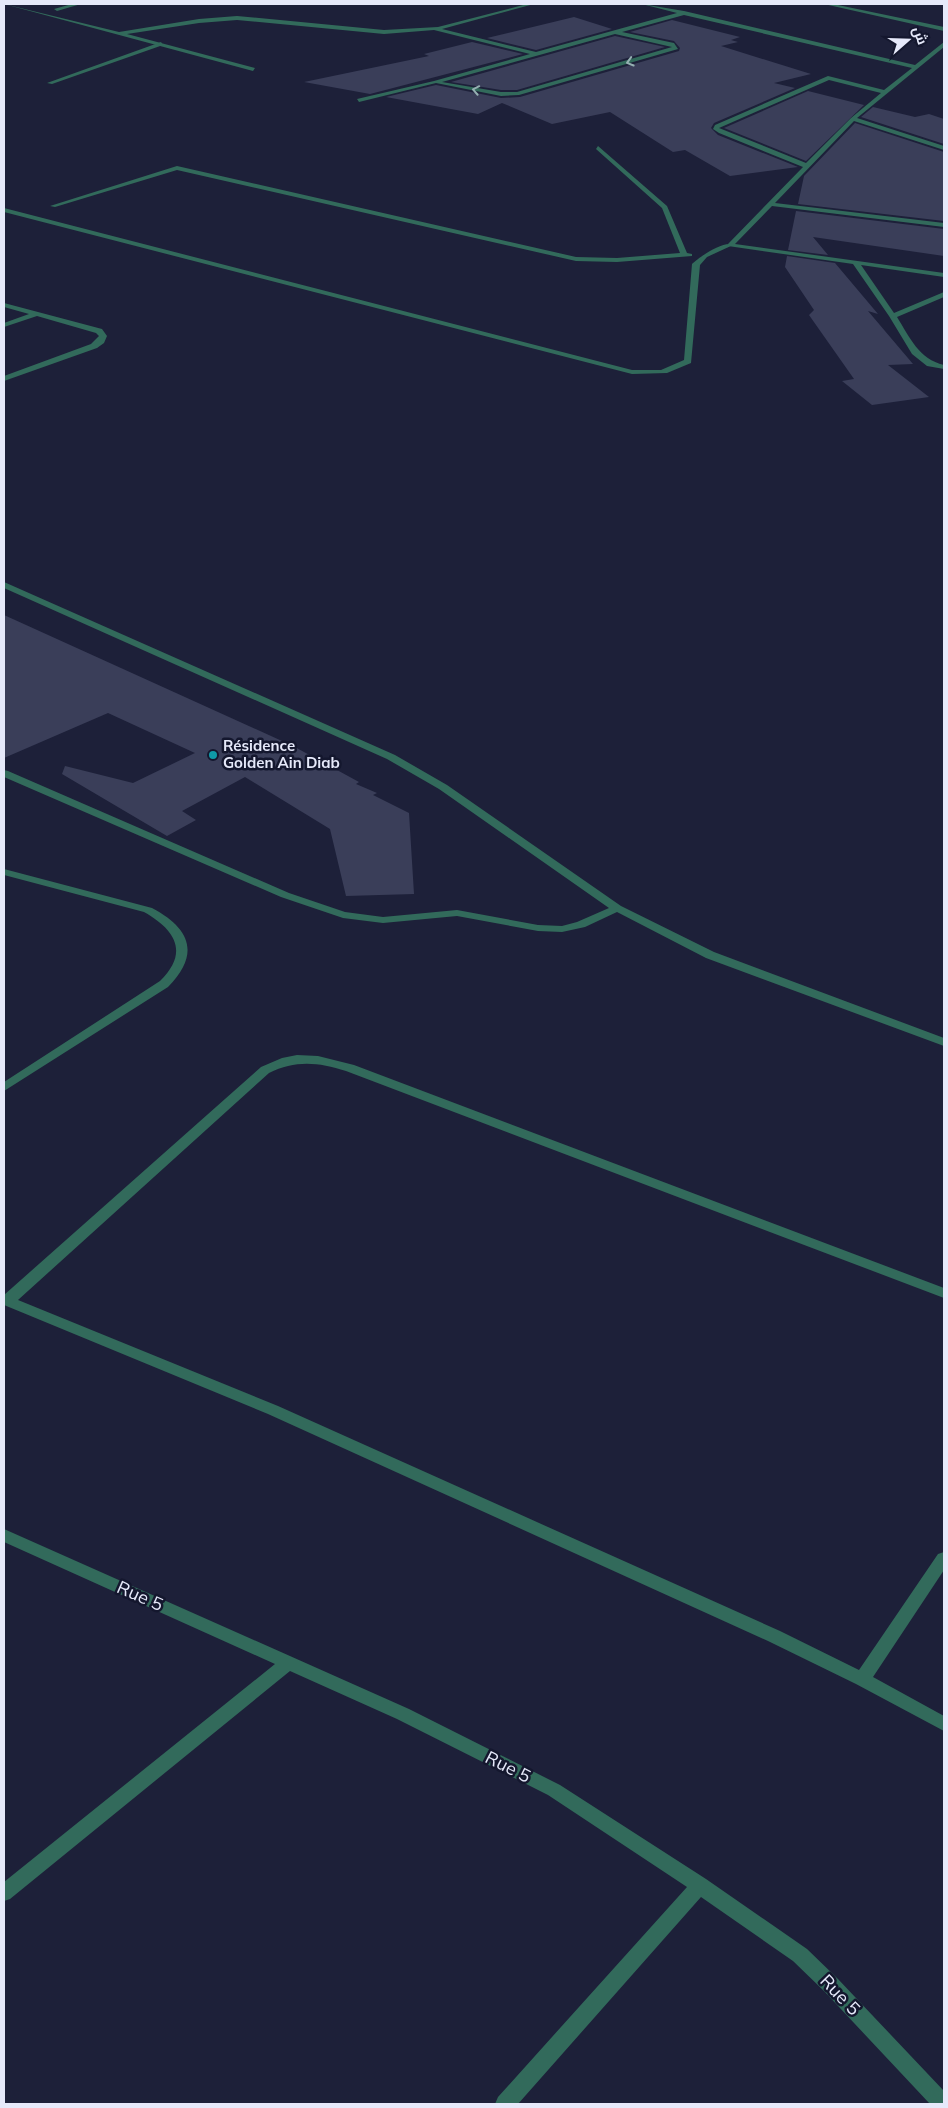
<svg xmlns="http://www.w3.org/2000/svg" width="948" height="2108" viewBox="0 0 948 2108" font-family="Mulish,Cairo,sans-serif">
  <style>
    .building { fill: #3a3e59 }
    .lines { fill: none; stroke-linecap: round; stroke-linejoin: round }
    .lane { fill: #326a5b; fill-rule: evenodd }
    .street { fill: #326a5b; fill-rule: evenodd }
    .oneway { stroke: #95b0b2 }
    .culture-dot { fill: #0f9aa8; stroke: #14172e; stroke-width: 2 }
    .labels { text-anchor: middle; stroke-width: 5; stroke-linejoin: round; paint-order: stroke }
    .poi-label { font-size: 15px; font-weight: bold; fill: #e6e9fa; stroke: #14172e; text-anchor: start }
    .near-street-label { font-size: 18px; fill: #e6e9fa; stroke: #14172e }
  </style>
  <rect width="100%" height="100%" fill="#1d2039"/>
  <path class="building" d="M 574,17 L 612,29 L 536,50 L 487,38 Z
    M 672,20 L 740,37 L 731,40 L 738,42 L 721,46 L 811,74 L 774,83 L 795,88 L 714,123 L 711,128 L 718,135 L 798,167 L 730,176 L 685,150 L 673,152 L 610,112 L 552,124 L 502,103 L 478,114 L 386,97 L 436,85 L 501,98 L 520,97 L 679,51 L 680,48 L 674,41 L 630,32 Z
    M 615,36 L 665,47 L 517,90 L 501,90 L 451,82 Z
    M 472,42 L 523,54 L 370,94 L 304,82 L 429,56 L 424,54 Z
    M 808,91 L 864,105 L 806,161 L 724,128 Z
    M 873,107 L 915,117 L 929,114 L 944,119 L 944,144 L 861,117 Z
    M 855,123 L 944,152 L 944,221 L 798,204 L 804,176 Z
    M 796,211 L 944,229 L 944,256 L 813,237 L 828,255 L 788,250 Z
    M 787,256 L 835,263 L 878,314 L 868,311 L 913,364 L 888,365 L 929,397 L 872,405 L 842,381 L 854,379 L 809,315 L 814,310 L 785,267 Z
    M 4,615 L 293,746 L 359,782 L 356,784 L 377,793 L 373,795 L 409,813 L 414,894 L 346,896 L 330,829 L 245,777 L 182,811 L 196,820 L 167,836 L 62,774 L 65,766 L 133,783 L 195,753 L 108,713 L 4,758 Z"/>
  <g class="lines">
    <path class="lane" d="M 72,4 L 81,4 L 57,11 L 54,9 Z
      M 161,42 L 163,45 L 52,84 L 47,83 Z
      M 598,146 L 667,206 L 687,253 L 692,254 L 692,256 L 617,262 L 576,261 L 177,170 L 55,207 L 50,206 L 177,166 L 576,257 L 617,258 L 680,253 L 662,208 L 596,149 Z
      M 4,208 L 632,370 L 661,370 L 684,360 L 692,264 C 699,257 725,240 733,245 L 707,257 L 700,265 L 691,363 L 667,373 L 632,374 L 4,212 Z"/>
    <path class="street" d="M 4,4 L 119,32 L 199,19 L 237,16 L 384,30 L 438,27 L 527,4 L 534,4 L 442,29 L 536,52 L 677,13 L 642,4 L 684,11 L 915,65 L 944,42 L 944,47 L 857,118 L 944,146 L 944,150 L 854,121 L 775,203 L 944,223 L 944,227 L 772,206 L 735,244 L 944,273 L 944,277 L 861,265 L 894,313 L 944,292 L 944,297 L 897,317 C 910,338 919,359 944,365 L 944,369 L 927,366 L 912,354 L 889,316 L 853,264 L 728,246 L 728,244 L 803,167 L 719,133 L 713,129 L 715,125 L 828,76 L 884,90 L 912,68 L 684,15 L 622,32 L 674,43 L 678,49 L 519,95 L 501,96 L 436,83 L 359,102 L 357,99 L 434,81 L 530,54 L 434,30 L 384,34 L 237,20 L 199,23 L 127,34 L 255,68 L 253,71 ZM 615,34 L 672,47 L 517,92 L 501,92 L 442,82 ZM 829,80 L 881,93 L 851,118 L 806,163 L 719,128 Z
      M 824,4 L 833,4 L 944,27 L 944,31 Z
      M 4,303 L 102,329 L 107,336 L 104,343 L 97,348 L 4,381 L 4,376 L 91,344 L 99,336 L 96,333 L 37,316 L 4,327 L 4,323 L 29,314 L 4,307 Z
      M 4,582 L 395,755 L 447,785 L 621,906 L 714,952 L 944,1038 L 944,1046 L 706,958 L 617,912 L 585,927 L 562,932 L 538,931 L 457,916 L 383,923 L 343,918 L 281,897 L 4,777 L 4,770 L 8,771 L 289,893 L 345,912 L 383,917 L 457,910 L 538,925 L 562,926 L 577,922 L 609,908 L 439,789 L 387,759 L 4,588 Z
      M 4,869 L 152,908 C 190,928 201,954 168,987 L 4,1091 L 4,1082 L 160,981 C 189,953 176,930 144,912 L 4,875 Z
      M 297,1055 L 318,1056 L 354,1065 L 944,1288 L 944,1298 L 346,1071 C 318,1062 295,1060 269,1073 L 18,1300 L 278,1406 L 780,1631 L 859,1670 L 938,1554 L 944,1552 L 944,1570 L 873,1677 L 944,1716 L 944,1731 L 856,1684 L 768,1641 L 268,1414 L 4,1305 L 4,1295 L 261,1067 L 282,1058 Z
      M 4,1529 L 409,1709 L 560,1785 L 706,1879 L 807,1949 L 838,1979 L 944,2091 L 944,2104 L 930,2104 L 824,1991 L 793,1961 L 701,1897 L 518,2104 L 495,2104 L 498,2097 L 687,1887 L 548,1795 L 397,1719 L 290,1671 L 10,1899 L 4,1901 L 4,1882 L 275,1664 L 4,1542 Z"/>
  </g>
  <defs><path id="oneway-chevron" d="M-2-3.5L2.5 0L-2 3.5" fill="none" stroke-width="1.6" stroke-linecap="round" stroke-linejoin="round" transform="scale(1.25)"/></defs>
  <g class="oneway">
    <use href="#oneway-chevron" transform="translate(630 62) rotate(164)"/>
    <use href="#oneway-chevron" transform="translate(476 90) rotate(-169)"/>
  </g>
  <circle class="culture-dot" cx="213" cy="755" r="5"/>
  <g class="labels">
    <g class="poi-label">
      <text x="223" y="751">Résidence<tspan x="223" dy="17">Golden Ain Diab</tspan></text>
    </g>
    <g class="near-street-label">
      <text transform="translate(140 1596) rotate(24)" y="6">Rue 5</text>
      <text transform="translate(508 1767) rotate(27)" y="6">Rue 5</text>
      <text transform="translate(840 1995) rotate(46)" y="6">Rue 5</text>
    </g>
  </g>
  <rect width="948" height="2108" fill="none" stroke="#e6e9fa" stroke-width="10"/>
  <g transform="translate(908 40) rotate(70)" stroke="#14172e" stroke-width="4" paint-order="stroke">
  <path d="M0-4L9 19L0 12L-9 19Z" fill="#e6e9fa"/>
  <text y="-8" font-size="14" font-weight="bold" text-anchor="middle" fill="#e6e9fa">ش</text>
  </g>
</svg>
